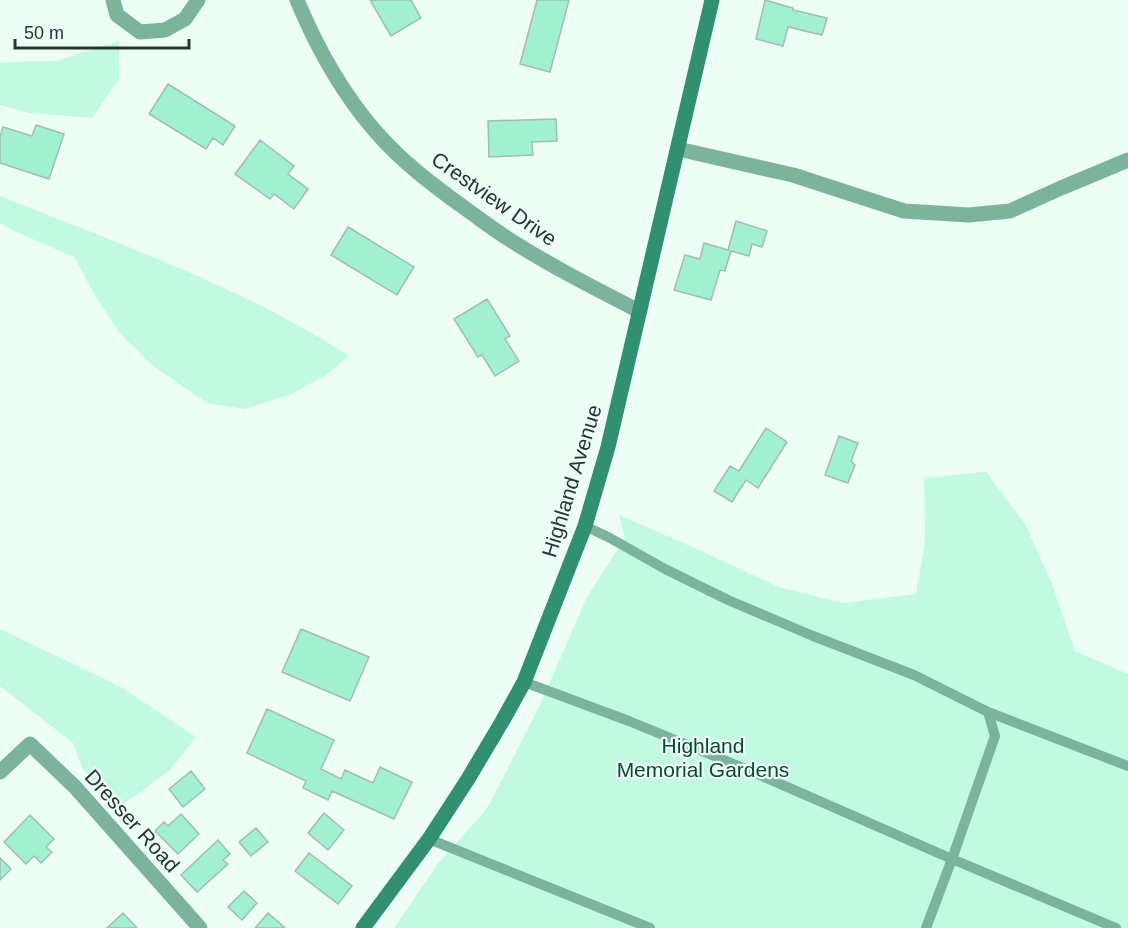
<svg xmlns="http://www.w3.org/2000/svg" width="1128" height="928" viewBox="0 0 1128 928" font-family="Helvetica,sans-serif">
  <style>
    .green { fill: #c1fae1 }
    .building { fill: #a1f0cf; stroke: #a2bdb1; stroke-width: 1.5 }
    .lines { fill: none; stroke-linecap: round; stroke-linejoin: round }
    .lane { stroke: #7bb39c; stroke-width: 10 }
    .street { stroke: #7bb39c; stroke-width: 15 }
    .secondary { stroke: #31906f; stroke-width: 15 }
    .labels { text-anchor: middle; stroke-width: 4.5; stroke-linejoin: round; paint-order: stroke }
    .street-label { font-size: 21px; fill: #29342f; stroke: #edfef6 }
    .park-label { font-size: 21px; fill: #064b36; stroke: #edfef6 }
  </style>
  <rect width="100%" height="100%" fill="#edfef6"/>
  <path class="green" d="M 119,41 L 119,79 L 92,118 L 29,113 L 0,105 L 0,62 L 56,61 Z
    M 0,196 C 119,244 241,286 349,356 L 326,375 L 290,395 L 244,409 L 207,403 L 153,366 L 121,335 L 97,299 L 74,257 L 16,232 L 0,223 Z
    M 986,472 L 1025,524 L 1052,584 L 1075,651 L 1128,674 L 1128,928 L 394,928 L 437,865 L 488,807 L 538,709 L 587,597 L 625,538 L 619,515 L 697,549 L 779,587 L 843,603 L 916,594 L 925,543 L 924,478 Z
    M 0,629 L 121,687 L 196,737 L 169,771 L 118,808 L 83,770 L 73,743 L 0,686 Z"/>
  <path class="building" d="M 370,0 L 411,0 L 421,18 L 391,36 Z
    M 537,0 L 569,0 L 550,72 L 520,64 Z
    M 765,0 L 793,8 L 793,10 L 827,18 L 822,35 L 788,27 L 783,46 L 756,39 Z
    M 168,84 L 235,126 L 223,145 L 213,138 L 206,149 L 149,114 Z
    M 556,119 L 557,141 L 532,142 L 533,155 L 489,157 L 488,121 Z
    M 36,125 L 64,134 L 49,179 L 0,163 L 0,136 L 3,127 L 32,136 Z
    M 260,140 L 294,166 L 288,174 L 308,189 L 294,209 L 274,194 L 270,199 L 235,174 Z
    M 736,221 L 767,231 L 762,247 L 752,244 L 749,256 L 731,251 L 725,271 L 720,270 L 711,300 L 674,290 L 685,255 L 700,259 L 704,243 L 728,250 Z
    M 348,227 L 414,267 L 397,295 L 331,255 Z
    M 487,299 L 510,336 L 505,339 L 519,361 L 495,376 L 482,355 L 478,357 L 454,319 Z
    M 766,428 L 787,442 L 758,488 L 746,480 L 732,502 L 714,491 L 730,466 L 739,471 Z
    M 839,436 L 858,443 L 851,461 L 855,465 L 848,483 L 825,475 Z
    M 301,629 L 369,657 L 350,701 L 282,672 Z
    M 267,709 L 334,740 L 321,769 L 341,779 L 345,770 L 373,783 L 380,767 L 412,782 L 394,819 L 332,791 L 328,800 L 303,788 L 306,781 L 247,753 Z
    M 191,771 L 205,789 L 183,807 L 169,789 Z
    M 324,813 L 344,830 L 328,850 L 308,833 Z
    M 181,814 L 199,834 L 178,854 L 155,831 L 164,822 L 168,826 Z
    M 30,815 L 54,839 L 46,847 L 52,852 L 41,863 L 34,856 L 26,864 L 4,842 Z
    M 256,828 L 268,842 L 251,856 L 239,842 Z
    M 218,840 L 230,854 L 223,860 L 228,864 L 197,892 L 181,875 Z
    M 309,853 L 352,886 L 338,904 L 295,871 Z
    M 0,858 L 11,869 L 0,880 Z
    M 244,891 L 257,903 L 242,920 L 228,907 Z
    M 123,913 L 137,928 L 107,928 Z
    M 268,913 L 285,928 L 255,928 Z"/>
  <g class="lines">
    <path class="lane" d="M 524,682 L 629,721 L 753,772 L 952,859 L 995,736 L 988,712 L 914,675 L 813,636 L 728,600 L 665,569 L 610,538 L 585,526
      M 988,712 L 1128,766
      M 429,839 L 650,928
      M 926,928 L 952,859 L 1116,928"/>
    <path class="street" d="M 113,0 L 117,15 L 140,32 L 165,30 L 185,19 L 198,0
      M 297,0 C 317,48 342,93 376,132 C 402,162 434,186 466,209 C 480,219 493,229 507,238 C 549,265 594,288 639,311
      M 678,149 L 793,175 L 904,211 L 969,215 L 1010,211 L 1061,188 L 1128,160
      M 0,772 L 30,744 L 75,787 L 200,928"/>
    <path class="secondary" d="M 363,928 L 429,839 L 468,779 L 503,720 L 524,682 L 585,526 L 608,447 L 712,0"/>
  </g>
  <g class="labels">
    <g class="street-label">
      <text transform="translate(494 199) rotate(35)" y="7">Crestview Drive</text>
      <text transform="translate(572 481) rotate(-73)" y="7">Highland Avenue</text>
      <text transform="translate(132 821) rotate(48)" y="7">Dresser Road</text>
    </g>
    <g class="park-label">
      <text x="703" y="753">Highland<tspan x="703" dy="24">Memorial Gardens</tspan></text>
    </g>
  </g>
  <path d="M15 39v9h174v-9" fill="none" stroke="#29342f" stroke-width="3"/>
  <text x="24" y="39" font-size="18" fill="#29342f" stroke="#edfef6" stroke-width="4.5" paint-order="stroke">50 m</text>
</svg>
